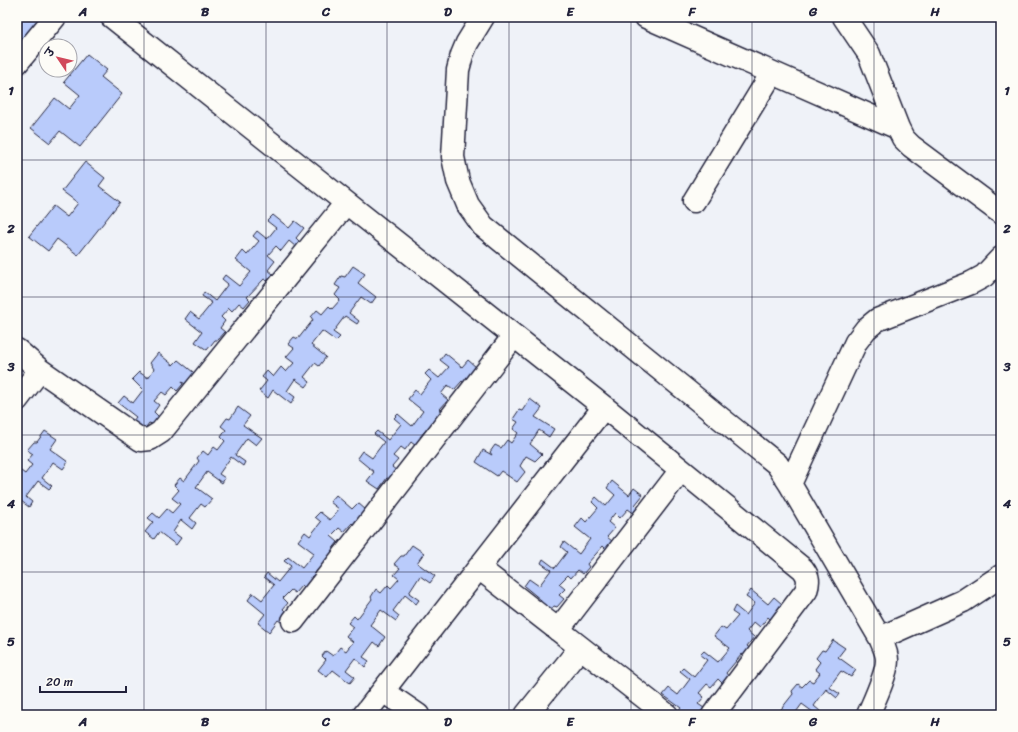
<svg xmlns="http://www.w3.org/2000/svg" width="1018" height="732" viewBox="0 0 1018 732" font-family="Sriracha,'Playpen Sans Deva',sans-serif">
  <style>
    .building { fill: #b9cbfb; stroke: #22223b }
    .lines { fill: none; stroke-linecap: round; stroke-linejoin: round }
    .street-casing { stroke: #22223b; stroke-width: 25 }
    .street { stroke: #fdfcf7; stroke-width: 22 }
    .grid { fill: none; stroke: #22223b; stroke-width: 1; stroke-opacity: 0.55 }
    .neatline { fill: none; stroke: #22223b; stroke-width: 1.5 }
    .grid-label { font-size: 13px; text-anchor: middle; font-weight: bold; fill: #22223b }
  </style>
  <rect width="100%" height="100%" fill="#eff2f8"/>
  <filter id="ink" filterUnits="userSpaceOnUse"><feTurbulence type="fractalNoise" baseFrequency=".025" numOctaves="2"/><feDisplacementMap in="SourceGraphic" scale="8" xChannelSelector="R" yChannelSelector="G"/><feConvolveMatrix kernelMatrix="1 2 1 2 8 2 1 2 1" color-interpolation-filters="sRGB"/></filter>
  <g filter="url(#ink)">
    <path class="building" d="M 17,17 L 45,17 L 21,47 L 17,44 Z
      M 87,54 L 107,70 L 101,77 L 122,94 L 80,147 L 60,131 L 50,143 L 31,128 L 55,98 L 69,109 L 80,95 L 64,82 Z
      M 85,162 L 105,178 L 99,186 L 120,202 L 78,255 L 57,239 L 48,251 L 29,236 L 53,206 L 67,217 L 78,203 L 62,191 Z
      M 273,215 L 289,228 L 295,221 L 304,228 L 296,238 L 300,242 L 296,247 L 289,241 L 281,251 L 276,246 L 268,255 L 275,261 L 268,270 L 273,274 L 267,281 L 264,279 L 247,297 L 250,300 L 244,307 L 239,303 L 232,311 L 229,308 L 221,317 L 225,321 L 220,328 L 225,332 L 218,340 L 215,340 L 207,350 L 195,342 L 202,332 L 185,319 L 190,312 L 199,319 L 212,303 L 202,296 L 204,292 L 215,301 L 228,284 L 222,279 L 225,275 L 239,286 L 251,272 L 236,260 L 243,251 L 247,255 L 259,241 L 253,236 L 257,231 L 267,239 L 276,228 L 267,221 Z
      M 353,266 L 365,274 L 358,283 L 376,297 L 371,304 L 361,297 L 349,313 L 359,321 L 357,324 L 345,316 L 333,332 L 340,337 L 336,341 L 322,331 L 311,345 L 326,357 L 319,366 L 315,363 L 304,377 L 310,382 L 306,387 L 295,379 L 287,391 L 295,397 L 291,404 L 273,390 L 268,398 L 259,391 L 267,381 L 262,377 L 267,371 L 273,377 L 281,367 L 286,372 L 294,363 L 286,357 L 294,348 L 288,344 L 294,337 L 298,339 L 313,320 L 311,317 L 317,310 L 322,314 L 329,306 L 332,309 L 340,300 L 335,295 L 340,288 L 335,285 L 341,276 L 345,277 Z
      M 158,353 L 173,365 L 178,360 L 198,376 L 190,387 L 182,382 L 183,384 L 177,391 L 173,387 L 166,395 L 162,392 L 154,401 L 159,405 L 154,412 L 159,417 L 152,424 L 149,423 L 141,434 L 129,426 L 136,417 L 118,403 L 124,396 L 133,403 L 143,390 L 132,379 L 139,372 L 148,378 L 154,369 L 150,363 Z
      M 445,353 L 462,367 L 468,360 L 476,367 L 468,377 L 472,381 L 468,386 L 462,381 L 454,390 L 448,385 L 441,394 L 448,400 L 440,409 L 446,413 L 440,420 L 436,418 L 420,437 L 422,439 L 416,446 L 411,442 L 405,450 L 401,447 L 393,456 L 398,460 L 392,467 L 397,471 L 391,479 L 387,478 L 379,489 L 367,481 L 374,472 L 357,458 L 362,451 L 372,458 L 384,442 L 374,434 L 377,431 L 388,440 L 401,424 L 394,418 L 398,414 L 412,426 L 423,411 L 408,399 L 415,390 L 420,394 L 431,380 L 425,374 L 429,370 L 439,378 L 449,367 L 440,360 Z
      M 530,399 L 542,408 L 535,417 L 554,429 L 549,437 L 539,430 L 530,444 L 542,454 L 535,461 L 526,456 L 520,466 L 525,472 L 517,482 L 501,471 L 497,476 L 476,462 L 483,450 L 492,455 L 490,452 L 495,445 L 501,448 L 507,440 L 511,443 L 518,433 L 513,429 L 518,422 L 513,419 L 519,410 L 522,411 Z
      M 238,407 L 250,416 L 243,425 L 262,438 L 256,445 L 247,438 L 235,455 L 245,462 L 243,466 L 231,457 L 219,474 L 225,478 L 222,483 L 207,472 L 196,487 L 212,499 L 205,507 L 201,504 L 190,518 L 196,523 L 192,529 L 181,520 L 173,532 L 181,538 L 176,545 L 159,532 L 154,539 L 145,532 L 153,522 L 148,518 L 153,513 L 159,518 L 167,509 L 172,513 L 180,504 L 172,498 L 179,490 L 174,485 L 180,478 L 184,481 L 199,461 L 197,458 L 203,451 L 208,455 L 214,447 L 218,450 L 225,441 L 221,437 L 226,430 L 221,426 L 227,418 L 230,419 Z
      M 45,431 L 57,439 L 50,449 L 68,462 L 63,469 L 53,462 L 42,478 L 52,486 L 49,489 L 38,481 L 26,497 L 32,502 L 29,507 L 17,498 L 17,476 L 21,471 L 25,474 L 32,465 L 27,461 L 33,454 L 27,450 L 34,442 L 37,442 Z
      M 612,481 L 629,495 L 634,488 L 643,495 L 635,505 L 639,509 L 635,514 L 628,509 L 620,518 L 615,513 L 608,522 L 615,528 L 607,537 L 612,541 L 606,549 L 603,546 L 587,564 L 589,567 L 583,574 L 578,570 L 571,578 L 568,575 L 559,584 L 565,589 L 559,595 L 564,599 L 557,607 L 554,606 L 546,617 L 534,609 L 541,600 L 524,586 L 529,579 L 539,586 L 551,570 L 541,563 L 543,559 L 555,568 L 567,552 L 561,547 L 564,542 L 579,554 L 590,539 L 575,527 L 582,518 L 586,522 L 598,508 L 592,502 L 596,497 L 606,506 L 615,495 L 607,488 Z
      M 336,495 L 352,509 L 358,503 L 366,510 L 358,529 L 352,523 L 344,532 L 339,528 L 331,536 L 338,542 L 331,551 L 336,556 L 330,563 L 326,560 L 310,579 L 312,581 L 306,589 L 302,585 L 295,593 L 291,590 L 283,598 L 288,603 L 283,609 L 288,614 L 281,622 L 278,620 L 269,632 L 258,623 L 265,614 L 248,600 L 253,593 L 262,600 L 274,585 L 264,577 L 267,573 L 278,582 L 291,566 L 284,561 L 288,557 L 302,568 L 314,553 L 298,541 L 305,532 L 310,536 L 321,522 L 315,517 L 320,512 L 330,520 L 339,509 L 330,502 Z
      M 412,545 L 424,553 L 417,563 L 435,576 L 430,583 L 420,576 L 409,593 L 419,600 L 416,604 L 405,595 L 393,611 L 399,616 L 396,621 L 381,610 L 370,625 L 385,637 L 379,646 L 374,642 L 363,657 L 369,661 L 365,667 L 355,658 L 346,670 L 355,677 L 350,683 L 333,670 L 327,677 L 318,670 L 326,660 L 322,656 L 326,651 L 333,656 L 340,647 L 346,651 L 353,642 L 346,636 L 353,627 L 348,623 L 354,616 L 357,619 L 372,599 L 371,597 L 376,589 L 381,593 L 388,585 L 391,588 L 399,579 L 394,575 L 400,568 L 394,564 L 401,556 L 404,556 Z
      M 751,590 L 768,604 L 774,597 L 782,604 L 774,614 L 779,618 L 774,623 L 768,617 L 760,627 L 754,622 L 747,631 L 754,637 L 747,646 L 752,650 L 746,657 L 742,654 L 726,673 L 728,676 L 722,683 L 718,679 L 711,687 L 707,684 L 699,693 L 704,697 L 698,704 L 704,708 L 698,715 L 676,715 L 681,708 L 663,695 L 669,688 L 678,695 L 690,679 L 680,671 L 683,668 L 694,677 L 707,660 L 700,655 L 704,651 L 718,662 L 730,648 L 714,636 L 721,627 L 726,630 L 738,616 L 732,612 L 735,606 L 746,615 L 755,603 L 746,597 Z
      M 833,640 L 845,648 L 838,657 L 856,670 L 851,677 L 841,671 L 829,687 L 840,694 L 837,698 L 826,689 L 814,706 L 820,711 L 817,715 L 802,704 L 794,715 L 771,715 L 774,710 L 778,713 L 793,694 L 792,691 L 798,684 L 802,687 L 809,680 L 813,682 L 820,673 L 815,669 L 820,662 L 816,658 L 822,650 L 825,651 Z"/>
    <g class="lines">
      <defs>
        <path id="street" d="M 112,17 L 604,407 L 803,569 C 809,577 809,582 806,591 L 713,715
          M 483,17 L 467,43 L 462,55 L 458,70 L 453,157 L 458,181 L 468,205 L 483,226 L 777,464 L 790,484 L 880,638 C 883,645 887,652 887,660 C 887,674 874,701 868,715
          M 646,17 L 898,128
          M 844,17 L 869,54 L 898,128 L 903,138 L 911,146 L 1001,213
          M 17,63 L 55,17
          M 694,201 L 772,73
          M 17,350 L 40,370 L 141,440 L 150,439 L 161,432 L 346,203
          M 17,400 L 40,370
          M 790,484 L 856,342 L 866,329 L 877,320 L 971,283 L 984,276 L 1001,258
          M 479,568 L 667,715
          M 293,621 L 514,336
          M 558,630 L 681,470
          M 880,638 L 963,601 L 1001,576
          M 383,691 L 418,715
          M 364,715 L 604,407
          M 526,715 L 580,648"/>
      </defs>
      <use href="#street" class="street-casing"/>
      <use href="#street" class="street"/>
    </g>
  </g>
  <path class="grid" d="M 144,17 L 144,715M 266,17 L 266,715M 387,17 L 387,715M 509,17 L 509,715M 631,17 L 631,715M 752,17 L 752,715M 874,17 L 874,715M 17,160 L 1001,160M 17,297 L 1001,297M 17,435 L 1001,435M 17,572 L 1001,572"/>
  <rect width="1018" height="732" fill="none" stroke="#fdfcf7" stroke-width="44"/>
  <g transform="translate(58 58) rotate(305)"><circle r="19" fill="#fdfcf7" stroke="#a5a5ac"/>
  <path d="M0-3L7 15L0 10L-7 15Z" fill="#d1495b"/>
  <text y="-6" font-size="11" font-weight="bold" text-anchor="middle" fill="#22223b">उ</text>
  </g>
  <path d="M40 686v6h86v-6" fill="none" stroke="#22223b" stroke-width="2"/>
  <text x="46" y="686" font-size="12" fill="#22223b" stroke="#fdfcf7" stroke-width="3" paint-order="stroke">20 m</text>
  <rect x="22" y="22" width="974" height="688" class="neatline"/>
  <g class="grid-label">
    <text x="83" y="16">A</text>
    <text x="205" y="16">B</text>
    <text x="326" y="16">C</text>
    <text x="448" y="16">D</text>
    <text x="570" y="16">E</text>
    <text x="692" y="16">F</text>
    <text x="813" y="16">G</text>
    <text x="935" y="16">H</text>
    <text x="11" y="95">1</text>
    <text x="1007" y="95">1</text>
    <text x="11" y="233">2</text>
    <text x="1007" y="233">2</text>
    <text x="11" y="371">3</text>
    <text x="1007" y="371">3</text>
    <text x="11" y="508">4</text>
    <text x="1007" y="508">4</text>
    <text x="11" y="646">5</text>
    <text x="1007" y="646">5</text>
    <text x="83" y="726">A</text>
    <text x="205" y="726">B</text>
    <text x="326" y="726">C</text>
    <text x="448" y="726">D</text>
    <text x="570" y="726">E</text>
    <text x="692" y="726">F</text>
    <text x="813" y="726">G</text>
    <text x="935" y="726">H</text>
  </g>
</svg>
